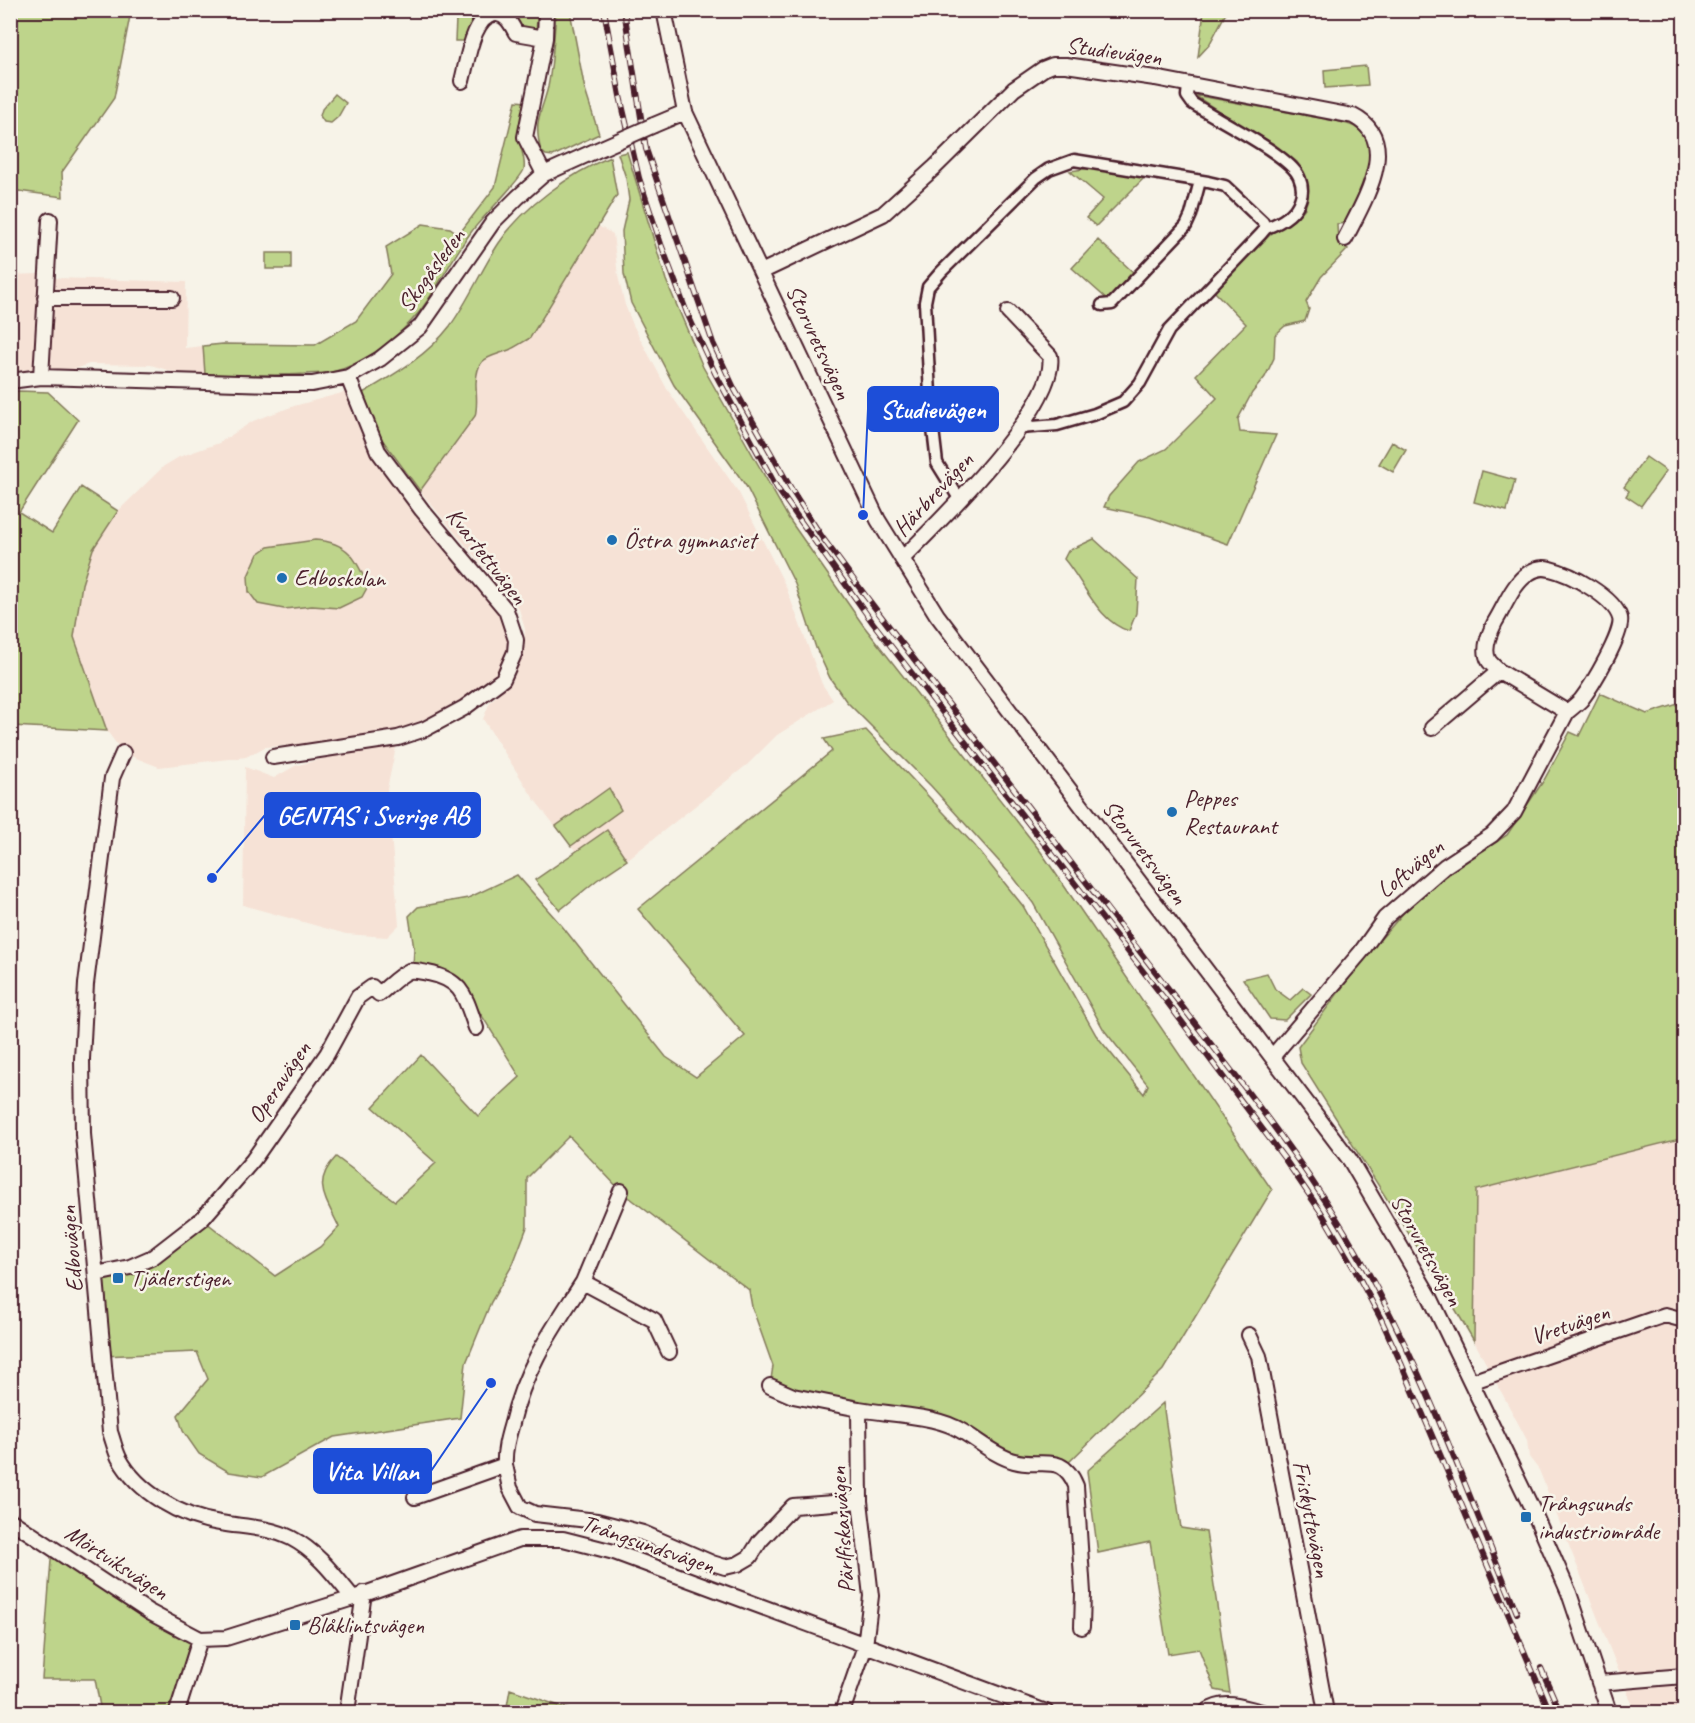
<svg xmlns="http://www.w3.org/2000/svg" width="1695" height="1723" viewBox="0 0 1695 1723" font-family="Caveat,sans-serif">
  <style>
    .built { fill: #f6e2d6 }
    .green { fill: #bed48b; stroke: #847a5b; stroke-width: 1.5 }
    .lines { fill: none; stroke-linecap: round; stroke-linejoin: round }
    .pedestrian-casing { stroke: #4a1f2b; stroke-width: 15 }
    .minor-casing { stroke: #4a1f2b; stroke-width: 18 }
    .pedestrian { stroke: #f7f3e8; stroke-width: 10 }
    .minor { stroke: #f7f3e8; stroke-width: 14 }
    .rail-casing { stroke: #4a1f2b; stroke-width: 6 }
    .rail { stroke: #f7f3e8; stroke-width: 4; stroke-dasharray: 11; stroke-linecap: butt }
    .minor-bridge-casing { stroke: #4a1f2b; stroke-width: 18; stroke-linecap: butt }
    .minor-bridge { stroke: #f7f3e8; stroke-width: 14 }
    .poi-dot { fill: #1f6fb2; stroke: #f7f3e8; stroke-width: 2 }
    .labels { text-anchor: middle; stroke-width: 5; stroke-linejoin: round; paint-order: stroke }
    .street-label { font-size: 24px; fill: #4a1f2b; stroke: #f7f3e8 }
    .poi-label { font-size: 24px; fill: #4a1f2b; stroke: #f7f3e8; text-anchor: start }
    .leader { fill: none; stroke: #1d4ed8; stroke-width: 2 }
    .callout-dot { fill: #1d4ed8; stroke: #f7f3e8; stroke-width: 2 }
    .callout { fill: #1d4ed8; stroke: #1d4ed8; stroke-width: 2 }
    .callout-label { font-size: 26px; text-anchor: middle; font-weight: bold; fill: #fff }
  </style>
  <rect width="100%" height="100%" fill="#f7f3e8"/>
  <filter id="ink" filterUnits="userSpaceOnUse"><feTurbulence type="fractalNoise" baseFrequency=".0167" numOctaves="2"/><feDisplacementMap in="SourceGraphic" scale="12" xChannelSelector="R" yChannelSelector="G"/><feConvolveMatrix kernelMatrix="1 2 1 2 8 2 1 2 1" color-interpolation-filters="sRGB"/></filter>
  <g filter="url(#ink)">
    <path class="built" d="M 598,226 L 613,234 L 618,276 L 625,305 L 633,325 L 667,389 L 739,493 L 786,587 L 822,684 L 833,700 L 777,735 L 748,764 L 609,874 L 603,873 L 571,846 L 534,799 L 483,719 L 490,702 L 512,681 L 524,652 L 525,629 L 519,609 L 420,491 L 475,416 L 478,408 L 476,396 L 477,373 L 482,360 L 492,354 L 510,350 L 530,338 Z
      M 39,274 L 57,278 L 186,282 L 185,348 L 203,346 L 205,374 L 177,373 L 151,365 L 89,364 L 72,370 L 11,371 L 10,275 Z
      M 353,390 L 378,451 L 506,610 L 516,640 L 503,679 L 398,738 L 387,789 L 399,925 L 387,937 L 346,934 L 243,905 L 245,767 L 274,778 L 295,766 L 394,739 L 265,747 L 246,757 L 159,767 L 123,753 L 107,731 L 74,637 L 82,584 L 93,549 L 118,511 L 164,466 L 179,457 L 219,443 L 253,421 L 294,406 Z
      M 1684,1138 L 1684,1712 L 1635,1712 L 1539,1470 L 1529,1457 L 1527,1440 L 1474,1341 L 1476,1190 Z"/>
    <path class="green" d="M 11,10 L 131,11 L 114,98 L 62,172 L 63,197 L 11,190 Z
      M 448,11 L 484,11 C 471,16 469,28 467,41 L 455,41 L 456,19 Z
      M 509,11 L 538,11 L 536,30 C 520,29 517,23 509,11 Z
      M 556,11 L 570,11 L 585,90 L 599,134 L 553,156 L 546,155 L 541,151 C 533,120 541,115 548,87 C 553,62 554,36 556,11 Z
      M 1204,11 L 1227,11 L 1209,45 L 1198,57 Z
      M 1366,66 L 1368,85 L 1325,88 L 1324,70 Z
      M 335,94 L 346,103 L 338,117 L 331,123 L 324,122 L 320,116 L 322,109 Z
      M 1194,95 L 1337,121 C 1342,123 1349,124 1355,127 C 1389,149 1360,197 1348,223 L 1337,224 L 1338,244 L 1348,249 L 1321,277 L 1306,302 L 1309,309 L 1305,321 L 1285,326 L 1275,335 L 1274,358 L 1265,377 L 1252,393 L 1238,419 L 1240,432 L 1276,435 L 1228,544 L 1150,517 L 1104,507 L 1109,496 L 1139,462 L 1166,449 L 1217,398 L 1196,375 L 1246,324 L 1213,290 L 1271,234 L 1300,214 L 1305,208 L 1308,198 L 1308,188 L 1306,178 L 1297,162 L 1274,144 L 1240,125 Z
      M 516,101 L 525,102 C 522,114 519,125 519,138 C 520,148 526,159 524,169 C 523,178 481,218 472,231 C 453,256 440,285 420,311 C 399,337 365,364 332,372 C 323,374 313,373 305,374 C 272,376 238,375 205,374 L 203,346 L 223,344 L 315,345 L 356,321 L 391,274 L 386,247 L 423,224 L 450,228 L 459,234 L 495,187 Z
      M 627,152 L 666,280 L 703,367 L 789,519 L 863,625 L 1041,852 L 1272,1190 L 1163,1370 L 1064,1467 L 1015,1462 L 955,1427 L 770,1386 L 773,1366 L 752,1307 L 749,1290 L 621,1191 L 569,1136 L 527,1178 L 527,1227 L 513,1264 L 491,1302 L 466,1363 L 460,1418 L 334,1437 L 262,1477 L 229,1472 L 199,1454 L 183,1431 L 178,1415 L 208,1379 L 197,1352 L 103,1356 L 96,1274 L 130,1267 L 202,1219 L 275,1276 L 320,1247 L 339,1227 C 326,1199 311,1183 336,1157 L 395,1201 L 436,1163 L 373,1107 L 421,1055 L 478,1116 L 520,1077 L 461,982 L 413,967 L 414,949 L 409,916 L 418,907 L 468,898 L 517,875 L 562,926 L 666,1057 L 696,1077 L 745,1036 L 638,909 L 832,751 L 824,739 L 866,730 L 975,846 L 1023,906 L 1096,1035 L 1144,1094 L 1148,1085 L 1104,1030 L 1033,903 L 1014,878 L 931,786 L 846,701 L 830,678 L 816,648 L 795,584 L 746,486 L 674,385 L 631,303 L 624,274 L 622,231 L 629,200 L 626,178 L 618,154 Z
      M 610,157 L 617,195 L 530,338 C 523,342 516,347 509,350 C 488,358 477,356 476,383 C 476,395 478,406 475,416 L 420,491 L 381,438 L 363,393 C 395,374 427,356 450,326 C 469,300 481,270 499,243 C 523,207 571,173 610,157 Z
      M 1091,168 L 1144,178 L 1096,226 L 1086,218 L 1103,199 L 1070,171 Z
      M 1098,240 L 1133,272 L 1108,300 L 1072,268 Z
      M 266,253 L 291,253 L 291,269 L 266,269 Z
      M 19,391 L 48,392 L 78,420 L 19,512 L 52,533 L 81,487 L 118,511 L 93,549 L 82,584 L 74,637 L 107,731 L 11,726 L 10,392 Z
      M 1392,442 L 1406,450 L 1393,472 L 1379,464 Z
      M 1646,457 L 1666,471 L 1641,506 L 1626,496 L 1629,491 L 1624,487 Z
      M 1482,471 L 1515,480 L 1507,511 L 1474,502 Z
      M 1094,539 L 1138,579 L 1136,613 L 1129,631 C 1098,622 1084,582 1064,559 L 1068,551 Z
      M 315,540 C 348,542 356,558 368,586 L 362,597 L 339,608 L 312,606 L 284,609 L 258,604 L 249,592 L 248,576 L 258,554 L 268,547 Z
      M 1600,693 L 1647,714 L 1684,702 L 1684,1138 L 1476,1190 L 1474,1341 L 1440,1283 L 1301,1063 L 1298,1047 L 1365,957 L 1406,910 L 1420,896 L 1468,860 L 1507,835 L 1544,780 L 1570,732 L 1579,736 Z
      M 609,788 L 621,810 L 571,846 L 556,826 Z
      M 607,830 L 627,860 L 597,880 L 560,910 L 535,880 Z
      M 1267,973 L 1275,989 L 1290,1000 L 1303,988 L 1311,994 L 1285,1020 L 1270,1019 L 1243,979 Z
      M 1163,1403 L 1181,1528 L 1206,1532 L 1230,1693 L 1215,1690 L 1199,1649 L 1168,1654 L 1150,1542 L 1098,1553 L 1087,1471 Z
      M 52,1547 L 200,1639 L 177,1712 L 101,1712 L 95,1679 L 42,1679 Z
      M 510,1689 L 577,1712 L 506,1712 Z"/>
    <g class="lines">
      <defs>
        <path id="pedestrian" d="M 1188,85 L 1187,96 L 1192,103 C 1214,118 1290,155 1299,177 C 1302,184 1303,193 1300,200 C 1295,215 1280,223 1266,228
          M 1102,305 L 1112,304 L 1186,226 L 1191,215 L 1200,181
          M 960,500 L 937,463 L 931,412 L 925,302 L 928,287 L 941,272 L 1036,178 L 1049,169 L 1074,160 L 1208,182 L 1225,186 L 1263,222 L 1266,228 L 1261,234 L 1169,330 L 1140,383 L 1123,402 L 1095,414 L 1057,425 L 1020,428"/>
        <path id="minor" d="M 664,10 L 685,112 L 878,520 L 937,615 L 1350,1160 L 1430,1297 L 1535,1515 L 1569,1593 L 1609,1712
          M 462,81 C 467,63 473,12 497,14 C 507,15 511,24 516,33 L 545,38
          M 654,125 L 685,112
          M 544,174 L 525,137 L 545,38 L 546,10
          M 761,272 L 883,214 L 935,167 L 1014,89 L 1043,69 L 1053,65 L 1066,65 L 1155,78 L 1353,116 C 1403,141 1362,204 1345,239
          M 45,298 L 172,298
          M 41,377 L 50,220
          M 10,381 L 41,377 L 275,384 L 312,384 L 348,377 L 380,359 L 420,327 L 493,222 L 518,197 L 544,174 L 595,151
          M 902,559 C 937,524 1059,405 1050,356 L 1008,312
          M 1499,671 C 1496,668 1491,664 1489,661 C 1482,649 1490,632 1495,622 C 1505,606 1513,583 1529,573 C 1535,569 1543,567 1550,569 C 1571,574 1614,597 1620,618 C 1624,633 1591,687 1581,700 C 1577,704 1572,708 1567,712
          M 123,753 L 112,778 L 86,984 L 82,1059 L 83,1134 L 110,1432 C 113,1440 115,1450 119,1458 C 138,1493 181,1517 220,1523 C 244,1527 269,1527 291,1538 C 318,1552 335,1576 353,1598
          M 273,757 L 398,738 L 425,729 L 464,708 L 503,679 L 515,652 L 516,640 L 506,610 L 422,510 L 378,451 L 348,377
          M 1272,1057 L 1361,952 L 1385,918 L 1445,866 L 1492,835 L 1514,812 L 1567,712 L 1499,671 L 1432,728
          M 96,1274 L 130,1267 L 153,1257 L 202,1219 L 253,1160 L 327,1054 L 358,997 L 372,987 L 379,994 C 388,987 399,975 409,971 C 415,970 422,972 428,973 C 463,980 465,997 476,1028
          M 583,1282 L 621,1191
          M 1249,1335 L 1259,1356 L 1326,1712
          M 1471,1382 L 1665,1315 L 1684,1320
          M 770,1386 L 793,1396 L 859,1409
          M 505,1465 C 504,1450 508,1437 512,1423 C 525,1367 552,1330 583,1282 L 654,1320 L 669,1352
          M 415,1497 L 505,1465 L 510,1488 L 520,1507 L 535,1514 L 597,1521 L 643,1533 L 712,1563 L 725,1567 L 738,1564 L 750,1557 L 760,1541 L 793,1506 L 860,1501
          M 10,1520 L 149,1612 L 200,1639 L 226,1638 L 353,1598 L 520,1539 L 563,1539 L 614,1552 L 1046,1712
          M 1599,1683 L 1684,1676
          M 177,1712 L 200,1639
          M 347,1712 L 364,1593
          M 842,1712 L 865,1646 L 871,1596 L 860,1501 L 859,1409 C 886,1414 929,1415 954,1427 C 974,1436 992,1455 1014,1461 C 1041,1469 1062,1451 1076,1486 L 1083,1593 L 1082,1627
          M 1206,1712 C 1225,1699 1241,1707 1262,1712"/>
      </defs>
      <use href="#pedestrian" class="pedestrian-casing"/>
      <use href="#minor" class="minor-casing"/>
      <use href="#pedestrian" class="pedestrian"/>
      <use href="#minor" class="minor"/>
      <defs>
        <path id="rail" d="M 604,10 L 620,96 L 639,178 L 661,244 L 687,313 L 715,373 L 777,488 L 873,623 L 1167,1002 L 1284,1158 L 1321,1212 L 1355,1270 L 1381,1319 L 1401,1363 L 1550,1712
          M 624,10 L 646,149 L 713,343 L 735,390 L 793,492 L 822,537 L 865,595 C 966,728 1069,859 1171,992 C 1229,1068 1290,1143 1340,1224 C 1415,1345 1463,1482 1517,1613
          M 1541,1668 L 1560,1712"/>
      </defs>
      <use href="#rail" class="rail-casing"/>
      <use href="#rail" class="rail"/>
      <defs>
        <path id="minor-bridge" d="M 595,151 L 654,125"/>
      </defs>
      <use href="#minor-bridge" class="minor-bridge-casing"/>
      <use href="#minor-bridge" class="minor-bridge"/>
    </g>
  </g>
  <g class="poi-dot">
    <circle cx="612" cy="540" r="6"/>
    <circle cx="282" cy="578" r="6"/>
    <circle cx="1172" cy="812" r="6"/>
    <rect x="112" y="1272" width="12" height="12" rx="3"/>
    <rect x="1520" y="1511" width="12" height="12" rx="3"/>
    <rect x="289" y="1619" width="12" height="12" rx="3"/>
  </g>
  <g class="labels">
    <g class="street-label">
      <text transform="translate(1114 51) rotate(8)" y="8">Studievägen</text>
      <text transform="translate(431 270) rotate(-54)" y="8">Skogåsleden</text>
      <text transform="translate(819 342) rotate(65)" y="8">Storvretsvägen</text>
      <text transform="translate(933 494) rotate(-47)" y="8">Härbrevägen</text>
      <text transform="translate(487 556) rotate(52)" y="8">Kvartettvägen</text>
      <text transform="translate(1145 852) rotate(53)" y="8">Storvretsvägen</text>
      <text transform="translate(1410 868) rotate(-39)" y="8">Loftvägen</text>
      <text transform="translate(279 1082) rotate(-56)" y="8">Operavägen</text>
      <text transform="translate(71 1249) rotate(-95)" y="8">Edbovägen</text>
      <text transform="translate(1427 1250) rotate(61)" y="8">Storvretsvägen</text>
      <text transform="translate(1570 1324) rotate(-19)" y="8">Vretvägen</text>
      <text transform="translate(1312 1519) rotate(79)" y="8">Friskyttevägen</text>
      <text transform="translate(842 1530) rotate(-94)" y="8">Pärlfiskarvägen</text>
      <text transform="translate(648 1544) rotate(19)" y="8">Trångsundsvägen</text>
      <text transform="translate(117 1562) rotate(33)" y="8">Mörtviksvägen</text>
    </g>
    <g class="poi-label">
      <text x="624" y="548">Östra gymnasiet</text>
      <text x="294" y="586">Edboskolan</text>
      <text x="1184" y="806">Peppes<tspan x="1184" dy="28">Restaurant</tspan></text>
      <text x="130" y="1286">Tjäderstigen</text>
      <text x="1538" y="1511">Trångsunds<tspan x="1538" dy="28">industriområde</tspan></text>
      <text x="307" y="1633">Blåklintsvägen</text>
    </g>
  </g>
  <path class="leader" d="M863 515L868 409M212 878L265 815M491 1383L431 1471"/>
  <g class="callout-dot">
    <circle cx="863" cy="515" r="6"/>
    <circle cx="212" cy="878" r="6"/>
    <circle cx="491" cy="1383" r="6"/>
  </g>
  <g class="callout">
    <rect x="868" y="387" width="130" height="44" rx="6"/>
    <rect x="265" y="793" width="215" height="44" rx="6"/>
    <rect x="314" y="1449" width="117" height="44" rx="6"/>
  </g>
  <g class="callout-label">
    <text x="933" y="418">Studievägen</text>
    <text x="373" y="824">GENTAS i Sverige AB</text>
    <text x="372" y="1480">Vita Villan</text>
  </g>
  <rect width="1695" height="1723" fill="none" stroke="#f7f3e8" stroke-width="36"/>
  <rect x="18" y="18" width="1659" height="1687" fill="none" stroke="#4a1f2b" stroke-width="2" filter="url(#ink)"/>
</svg>
